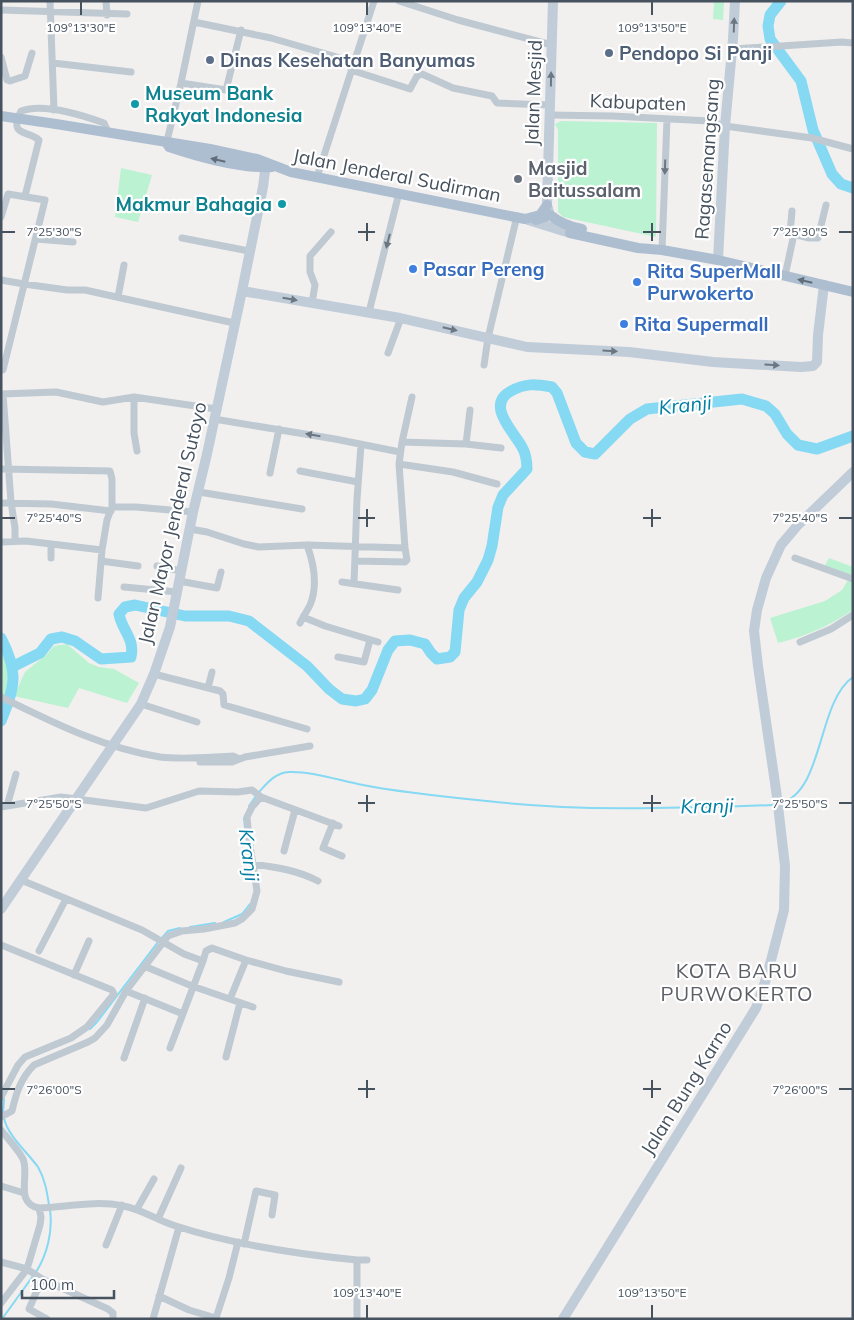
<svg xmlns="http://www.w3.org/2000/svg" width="854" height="1320" viewBox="0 0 854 1320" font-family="Mulish,sans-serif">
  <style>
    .green { fill: #bbf2d1 }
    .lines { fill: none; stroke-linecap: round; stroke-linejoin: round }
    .stream { stroke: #85d9f2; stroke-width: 2 }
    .river { stroke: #85d9f2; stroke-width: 11 }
    .street { stroke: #bfc9d2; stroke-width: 7 }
    .secondary { stroke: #c1ccd9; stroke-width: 10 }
    .primary { stroke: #adbed0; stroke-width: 10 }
    .primary-bridge { stroke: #adbed0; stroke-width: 10 }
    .oneway { fill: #6b7783 }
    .oneway2 { fill: #606d7a }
    .oneway3 { fill: #6a7681 }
    .ticks { fill: none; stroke: #46525e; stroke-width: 2 }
    .service-dot { fill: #5c6f8a; stroke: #fff; stroke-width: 2 }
    .culture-dot { fill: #0f9aa8; stroke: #fff; stroke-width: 2 }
    .worship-dot { fill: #6b7280; stroke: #fff; stroke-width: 2 }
    .shop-dot { fill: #3f7fe0; stroke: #fff; stroke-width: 2 }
    .labels { text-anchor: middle; stroke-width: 4.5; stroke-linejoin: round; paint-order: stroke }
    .service-label { font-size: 19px; font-weight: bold; fill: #4e5e75; stroke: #fff; text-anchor: start }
    .culture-label { font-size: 19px; font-weight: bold; fill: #0d838f; stroke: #fff; text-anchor: start }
    .street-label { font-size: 19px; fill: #46525e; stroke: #fff }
    .worship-label { font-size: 19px; font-weight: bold; fill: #5b616d; stroke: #fff; text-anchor: start }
    .shop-label { font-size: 19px; font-weight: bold; fill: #366cbe; stroke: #fff; text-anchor: start }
    .water-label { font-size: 20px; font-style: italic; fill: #047fa4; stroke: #fff }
    .neighbourhood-label { font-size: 20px; letter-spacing: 1px; fill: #5b5f65; stroke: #fff }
    .ticks-label { font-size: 12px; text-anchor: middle; fill: #46525e; stroke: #fff; stroke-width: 4.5; stroke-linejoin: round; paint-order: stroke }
  </style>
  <rect width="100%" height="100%" fill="#f2efef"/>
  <path class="green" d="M 714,1 L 724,1 L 723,20 L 713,19 Z
    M 561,121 L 657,123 L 656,237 L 563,217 L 558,212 L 558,130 L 555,124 Z
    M 121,168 L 152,175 L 138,222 L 115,217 Z
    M 829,558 L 853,567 L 853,610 C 829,626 806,636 778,643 L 770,618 L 825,601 L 842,590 L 848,580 L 823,569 Z
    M 1,638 C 19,672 15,686 1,721 Z
    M 67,644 L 89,663 L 99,667 L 114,669 L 139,683 L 127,703 L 79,688 L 68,708 L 14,696 L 25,672 L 46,655 L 54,646 Z"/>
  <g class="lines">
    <path class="stream" d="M 259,792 C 268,782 275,773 289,772 C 312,771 341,781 363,785 C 404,793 446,797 487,801 C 582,812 679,808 774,805
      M 781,803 C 824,791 817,702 853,677
      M 249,806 L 256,796
      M 244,818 L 245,828
      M 224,922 L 242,914 L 250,904
      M 190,927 L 215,923
      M 161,939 L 168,931 L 180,928
      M 90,1029 L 97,1022 L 158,942
      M 3,1114 L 4,1099
      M 4,1118 C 7,1135 28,1153 38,1167 C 45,1179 47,1192 49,1205
      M 36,1272 C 47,1255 53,1231 50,1210
      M 2,1319 L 33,1276"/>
    <path class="river" d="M 781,1 L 770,15 L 768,26 L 770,39 L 801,81 L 813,130 L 832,174 L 841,184 L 853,188
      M 1,638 C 19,672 15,687 1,721
      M 12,667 L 40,653 L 51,639 L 62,637 L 75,641 L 101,659 L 131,657 C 135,638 122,631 119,614 L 125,607 L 135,605 L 185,616 L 229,616 L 249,621 L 307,666 L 329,689 L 342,699 L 356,701 L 365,699 L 372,690 L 388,650 L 395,641 L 410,640 L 425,644 L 431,653 L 437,659 L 450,657 L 455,652 L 459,610 L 464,598 L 477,582 L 488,560 L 492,546 L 498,507 L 503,495 L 527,469 C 527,460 526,454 522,447 C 514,432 485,405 511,391 C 526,383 535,384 552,387 L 557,393 L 576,443 L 585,452 L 595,454 L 630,419 L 647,409 L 742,399 L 766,406 L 775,414 L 787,434 L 798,445 L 817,449 L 853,436"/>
    <path class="street" d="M 50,1 L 54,110
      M 106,1 L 107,15
      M 399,1 L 458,20 L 552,45
      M 1,10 L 127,14
      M 194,22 L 271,38 L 354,62
      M 733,49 L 842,42 L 853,43
      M 1,57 L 7,80 L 10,81 L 25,76 L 32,53
      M 53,63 L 131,72
      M 351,70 L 410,89 L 417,76 L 422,74 L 453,88 L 492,96 L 497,103 L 550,105
      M 181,83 L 226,90 L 241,30
      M 550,115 L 612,116 L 710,121 L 725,126 L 812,138 L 853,149
      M 166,145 L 181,83 L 198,1
      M 317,177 L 374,1
      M 25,196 L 39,140 C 28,130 8,137 21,111 C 43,103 82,115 104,123 L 108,132
      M 1,217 L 8,194 L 45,200 L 3,370 L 1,370
      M 786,232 L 809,238 L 818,238 L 826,205
      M 790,233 L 792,211
      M 182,238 L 249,251
      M 36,239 L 73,242
      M 662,250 L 667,119
      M 785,276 L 794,234
      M 1,280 L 24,284 L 67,290 L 85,290 L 234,323
      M 118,297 L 124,265
      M 312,303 L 315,285 L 310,272 L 310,256 L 331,232
      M 369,312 L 399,193
      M 388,353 L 401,318
      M 484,365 L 488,338 L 517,216
      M 1,394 L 56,392 L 103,402 L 134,397 L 216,409
      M 3,394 L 11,502 L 15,528 L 15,541
      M 134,397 L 134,433 L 137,451
      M 214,419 L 335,439 L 400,452
      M 402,442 L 466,444 L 501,448
      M 466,444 L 470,410
      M 399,464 L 453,472 L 497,484
      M 1,469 L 110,471 L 112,479 L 112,507
      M 300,471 L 358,482
      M 270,473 L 279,429
      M 199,492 L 302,509
      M 1,503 L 51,504 L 111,511
      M 190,529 L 207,532 L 244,544 L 259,547 L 307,545 L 405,548 L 399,464 L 402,442 L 412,397
      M 1,542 L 26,541 L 102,550
      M 51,558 L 51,544
      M 795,558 L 853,579
      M 101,561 L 138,566
      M 355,561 L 405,562 L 407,560 L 405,548
      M 157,566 L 181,571
      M 179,581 L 217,588 L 221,572
      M 342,582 L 398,590
      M 354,584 L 357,499 L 361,445
      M 124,587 L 177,592
      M 98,598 L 102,550 L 107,520 L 112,507 L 136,507 L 193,512
      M 303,617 L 325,626 L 378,642
      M 300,623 C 303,617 307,611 310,605 C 318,586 314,564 307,545
      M 800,642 L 831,629 L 853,615
      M 338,657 L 364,662 L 370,640
      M 154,674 L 220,691 L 223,694 L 224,705 L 307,729
      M 208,688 L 212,672
      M 1,697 C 52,722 103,748 160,757 C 184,760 209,757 233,756 L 239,759
      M 141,704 L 197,722
      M 200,762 L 232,762 L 245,757 L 310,746
      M 7,806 L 16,774
      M 1,807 L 61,797 L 146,808 L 199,791 L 238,792 L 252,790 L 261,797 L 339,826
      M 333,823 L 323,848 L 342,856
      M 284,851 L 295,810
      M 252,864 C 275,867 297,870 318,881
      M 21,880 L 142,930 L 184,954 L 203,961 L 206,951 L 212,948 L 246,960 L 286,971 L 339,982
      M 1,945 L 112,990 L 114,994 L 87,1027 L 71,1038 L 25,1057 L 18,1065 L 1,1097
      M 39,951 L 66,899
      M 144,966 L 192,986 L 253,1007
      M 74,975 L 89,941
      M 126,991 L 183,1014
      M 230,999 L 246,960
      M 170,1048 L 203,961
      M 226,1057 L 240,1003
      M 124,1058 L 145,998
      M 1,1117 L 12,1111 C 16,1093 21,1078 34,1065 L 88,1042 L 95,1038 L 107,1025 L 126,991 L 168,936 L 182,931 L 204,929 L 235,923 L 242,919 L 252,909 L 257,891 L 249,839 L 247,817 L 252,807 L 261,797
      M 1,1130 C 8,1139 18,1149 23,1159 C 30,1175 14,1203 39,1208 C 66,1207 96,1200 123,1206 C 142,1209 158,1221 176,1226 C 234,1245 296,1254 357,1260 L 357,1319
      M 1,1186 L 24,1193
      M 137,1209 L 154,1179
      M 158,1219 L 181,1168
      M 244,1244 L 256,1191 L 275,1195 L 272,1215
      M 106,1245 L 122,1205
      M 357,1260 L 367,1260
      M 1,1262 L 27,1269 L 40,1225 L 41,1217 L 39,1208
      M 42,1279 L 29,1309 L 47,1319
      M 159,1296 L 189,1310 L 216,1318 L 229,1278 L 238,1242
      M 1,1303 L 27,1269 L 42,1279 L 108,1309 L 113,1313 L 113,1319
      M 153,1319 L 179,1227"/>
    <path class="secondary" d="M 549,212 L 547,205 L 553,1
      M 528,220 L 570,233
      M 718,260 L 725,126 L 733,39 L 735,1
      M 242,291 L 400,318 L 527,347 L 629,352 L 713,362 L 801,367 L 813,366 L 817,362 L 818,335 L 824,285
      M 1,909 L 141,704 L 154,674 L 170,627 L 193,512 L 207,454 L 242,291 L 263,187 L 266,163
      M 563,1319 L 756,1008 L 767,976 L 784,910 L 785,866 L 777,797 L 758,666 L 754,631 L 757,610 L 766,578 L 781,545 L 797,526 L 853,472"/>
    <path class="primary" d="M 56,124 L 210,149 L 257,159 L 291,172 L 525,219 L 540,215 L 547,205
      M 169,147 C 199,157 241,169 272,167
      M 536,220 L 550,215 C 560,223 569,227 582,229
      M 570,233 L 638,248 L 662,250 L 718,260 L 853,292"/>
    <path class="primary-bridge" d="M 1,116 L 56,124"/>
  </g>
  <defs><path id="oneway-solid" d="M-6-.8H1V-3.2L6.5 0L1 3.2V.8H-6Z" transform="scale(1.25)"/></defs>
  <g class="oneway">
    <use href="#oneway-solid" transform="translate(734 25) rotate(-88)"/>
    <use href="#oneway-solid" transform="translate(551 79) rotate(-89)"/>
    <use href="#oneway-solid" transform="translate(290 299) rotate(10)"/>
    <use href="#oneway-solid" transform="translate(450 329) rotate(13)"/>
    <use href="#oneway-solid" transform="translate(610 351) rotate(3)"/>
    <use href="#oneway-solid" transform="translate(772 365) rotate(3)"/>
  </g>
  <g class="oneway2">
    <use href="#oneway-solid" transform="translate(218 160) rotate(-167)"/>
    <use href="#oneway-solid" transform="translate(805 281) rotate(-167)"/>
  </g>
  <g class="oneway3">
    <use href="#oneway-solid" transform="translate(665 167) rotate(92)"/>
    <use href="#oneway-solid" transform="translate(388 241) rotate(104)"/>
    <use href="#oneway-solid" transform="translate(313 435) rotate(-170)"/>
  </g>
  <path class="ticks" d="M 81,2 L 81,15M 367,2 L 367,15M 652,2 L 652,15M 367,223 L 367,241M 652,223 L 652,241M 2,232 L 15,232M 358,232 L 375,232M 643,232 L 661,232M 839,232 L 852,232M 367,509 L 367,527M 652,509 L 652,527M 2,518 L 15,518M 358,518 L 375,518M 643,518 L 661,518M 839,518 L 852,518M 367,795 L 367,812M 652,795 L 652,812M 2,803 L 15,803M 358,803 L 375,803M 643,803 L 661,803M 839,803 L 852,803M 367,1080 L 367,1098M 652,1080 L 652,1098M 2,1089 L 15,1089M 358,1089 L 375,1089M 643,1089 L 661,1089M 839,1089 L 852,1089M 367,1305 L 367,1318M 652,1305 L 652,1318"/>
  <g class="service-dot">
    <circle cx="609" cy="53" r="5"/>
    <circle cx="210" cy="60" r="5"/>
  </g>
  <g class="culture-dot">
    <circle cx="135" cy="104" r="5"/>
    <circle cx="282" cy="204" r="5"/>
  </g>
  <circle class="worship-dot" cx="518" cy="179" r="5"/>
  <g class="shop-dot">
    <circle cx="413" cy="269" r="5"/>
    <circle cx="637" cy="282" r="5"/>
    <circle cx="624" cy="324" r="5"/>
  </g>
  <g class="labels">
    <g class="service-label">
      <text x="619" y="60">Pendopo Si Panji</text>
      <text x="220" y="67">Dinas Kesehatan Banyumas</text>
    </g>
    <g class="culture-label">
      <text x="145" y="100">Museum Bank<tspan x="145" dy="22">Rakyat Indonesia</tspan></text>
      <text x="272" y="211" text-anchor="end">Makmur Bahagia</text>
    </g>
    <g class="street-label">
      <text transform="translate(533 93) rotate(-88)" y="7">Jalan Mesjid</text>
      <text transform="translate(638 102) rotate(2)" y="7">Kabupaten</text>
      <text transform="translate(707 159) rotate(-86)" y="7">Ragasemangsang</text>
      <text transform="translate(397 175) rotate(11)" y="7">Jalan Jenderal Sudirman</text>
      <text transform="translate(172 523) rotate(-77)" y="7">Jalan Mayor Jenderal Sutoyo</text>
      <text transform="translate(686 1088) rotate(-58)" y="7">Jalan Bung Karno</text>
    </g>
    <g class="worship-label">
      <text x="528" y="175">Masjid<tspan x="528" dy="22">Baitussalam</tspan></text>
    </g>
    <g class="shop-label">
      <text x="423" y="276">Pasar Pereng</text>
      <text x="647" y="278">Rita SuperMall<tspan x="647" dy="22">Purwokerto</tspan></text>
      <text x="634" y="331">Rita Supermall</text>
    </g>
    <g class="water-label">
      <text transform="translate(685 405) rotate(-6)" y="7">Kranji</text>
      <text transform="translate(707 806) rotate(-1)" y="7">Kranji</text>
      <text transform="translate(249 855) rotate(83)" y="7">Kranji</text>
    </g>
    <g class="neighbourhood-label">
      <text x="737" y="978">KOTA BARU<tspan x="737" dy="23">PURWOKERTO</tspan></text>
    </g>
  </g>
  <g class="ticks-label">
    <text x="81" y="32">109°13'30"E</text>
    <text x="367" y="32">109°13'40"E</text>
    <text x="652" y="32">109°13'50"E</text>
    <text x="54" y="236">7°25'30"S</text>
    <text x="800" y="236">7°25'30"S</text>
    <text x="54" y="522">7°25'40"S</text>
    <text x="800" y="522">7°25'40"S</text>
    <text x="54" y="808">7°25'50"S</text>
    <text x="800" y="808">7°25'50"S</text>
    <text x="54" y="1094">7°26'00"S</text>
    <text x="800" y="1094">7°26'00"S</text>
    <text x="367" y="1297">109°13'40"E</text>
    <text x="652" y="1297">109°13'50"E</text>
  </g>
  <rect width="854" height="1320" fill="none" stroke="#46525e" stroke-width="5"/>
  <path d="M22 1290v8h92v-8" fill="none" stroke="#46525e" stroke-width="2.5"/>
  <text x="30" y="1290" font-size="15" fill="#46525e" stroke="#ffffff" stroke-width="4" paint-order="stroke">100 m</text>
</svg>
